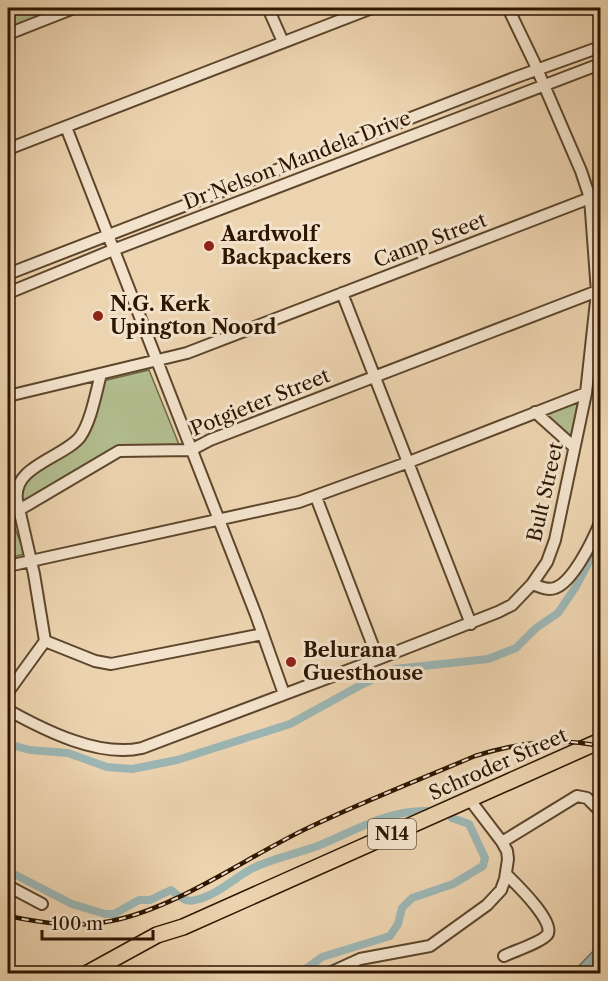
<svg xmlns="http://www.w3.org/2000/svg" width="608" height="981" viewBox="0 0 608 981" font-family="'Libre Caslon Text',serif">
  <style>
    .green { fill: #b3be90; stroke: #706a48; stroke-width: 1.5 }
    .water { fill: #9cb6b4; stroke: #70766c; stroke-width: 1.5 }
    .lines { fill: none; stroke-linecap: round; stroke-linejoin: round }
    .canal { stroke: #9cb6b4; stroke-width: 8 }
    .minor-casing { stroke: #5d462c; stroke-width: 14 }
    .highway-casing { stroke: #2d1600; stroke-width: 18 }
    .minor { stroke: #f3e3cc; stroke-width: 10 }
    .highway { stroke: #edd4b0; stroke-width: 15 }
    .rail-casing { stroke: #2d1600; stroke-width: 4.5 }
    .rail { stroke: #f3e3cc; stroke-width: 2; stroke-dasharray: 7; stroke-linecap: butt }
    .poi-dot { fill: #8f2418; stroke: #f3e3cc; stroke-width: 2 }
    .labels { text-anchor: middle; stroke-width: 6; stroke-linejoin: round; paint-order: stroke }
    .shield { fill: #f3e3cc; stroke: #68543d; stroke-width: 1.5 }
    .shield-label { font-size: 18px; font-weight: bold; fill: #2d1600 }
    .street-label { font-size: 20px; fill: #2d1600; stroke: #f3e3cc }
    .poi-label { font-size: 20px; font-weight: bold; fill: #2d1600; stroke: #f3e3cc; text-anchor: start }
  </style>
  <rect width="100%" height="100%" fill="#edd4b0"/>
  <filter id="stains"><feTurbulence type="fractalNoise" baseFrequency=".00333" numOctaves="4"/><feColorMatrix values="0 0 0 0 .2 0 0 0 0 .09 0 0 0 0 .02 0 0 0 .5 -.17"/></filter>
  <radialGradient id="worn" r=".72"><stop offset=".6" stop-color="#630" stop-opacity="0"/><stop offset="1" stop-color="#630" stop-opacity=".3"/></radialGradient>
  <path class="green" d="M 8,8 L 74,8 L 8,35 Z
    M 149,370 L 180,447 L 122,445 L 24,504 L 20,490 L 26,480 L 83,440 L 103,381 Z
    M 579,396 L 571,439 L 541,412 Z
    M 8,511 L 25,554 L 8,558 Z"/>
  <path class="water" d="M 600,946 L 600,973 L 572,973 L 596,948 Z"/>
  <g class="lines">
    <path class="canal" d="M 8,744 L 30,750 L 68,753 L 107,767 L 132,769 L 177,760 L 290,724 L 359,686 L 395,669 L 488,659 L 516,648 L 536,628 L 558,613 L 575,588 L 600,541
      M 8,871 L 72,904 L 105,914 L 114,914 L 139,900 L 150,900 L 171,890 C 179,896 185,903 195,900 C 216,896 233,879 251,869 C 272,858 297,854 320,845 C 354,831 390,809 428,811
      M 299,974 L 322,957 L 390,936 L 398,924 L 402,908 L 412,898 L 453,884 L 483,866 L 485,858 L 469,824 L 452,818"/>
    <defs>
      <path id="minor" d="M 268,8 L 283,42
        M 8,34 L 74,8
        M 66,127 L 256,615 L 284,694
        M 8,149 L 372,8
        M 8,274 L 514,78 L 600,47
        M 8,293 L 113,250 L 600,64
        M 342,293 L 471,624
        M 8,396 L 187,353 L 590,198
        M 535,412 L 574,447
        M 316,497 L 378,659
        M 19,510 L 119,451 L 191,450 L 210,440 L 600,290
        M 8,566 L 299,502 L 409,462 L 586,393
        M 532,584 C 539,586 547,591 555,588 C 573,582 593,540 600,523
        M 45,641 L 95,661 L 111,664 L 263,634
        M 8,692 L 45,641 L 34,574 L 17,500 C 12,466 63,458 80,437 C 91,422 96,392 101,374
        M 8,710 C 44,730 99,758 142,748 L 378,659 L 498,612 L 512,605 L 532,584 L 547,562 L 555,540 L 586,393 L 597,292 L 590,198 L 581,171 L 534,62 L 508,8
        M 470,800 L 502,842 L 577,796 L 587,798 L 600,811
        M 8,886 L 42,904
        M 504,956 C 514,951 540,943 547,935 C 557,923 515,883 506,874
        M 327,974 L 360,959 L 430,946 L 487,905 L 501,890 L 505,879 L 508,859 L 507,851 L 502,842"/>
      <path id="highway" d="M 86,974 L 157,935 L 183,927 L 600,741"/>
    </defs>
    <use href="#minor" class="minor-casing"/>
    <use href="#highway" class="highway-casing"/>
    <use href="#minor" class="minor"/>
    <use href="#highway" class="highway"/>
    <defs>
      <path id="rail" d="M 8,916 C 42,923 77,928 111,921 C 178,908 249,855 312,826 C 365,801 421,779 475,756 C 517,743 557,737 600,746"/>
    </defs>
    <use href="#rail" class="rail-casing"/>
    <use href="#rail" class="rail"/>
  </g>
  <g class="poi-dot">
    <circle cx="209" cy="246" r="6"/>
    <circle cx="98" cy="316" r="6"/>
    <circle cx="291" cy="662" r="6"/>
  </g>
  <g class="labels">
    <rect class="shield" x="368" y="819" width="48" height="30" rx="4.5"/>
    <g class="shield-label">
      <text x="392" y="840">N14</text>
    </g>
    <g class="street-label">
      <text transform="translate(297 160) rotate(-21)" y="7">Dr Nelson Mandela Drive</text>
      <text transform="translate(430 240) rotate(-21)" y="7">Camp Street</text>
      <text transform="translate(260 402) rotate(-22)" y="7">Potgieter Street</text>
      <text transform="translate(545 492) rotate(-77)" y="7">Bult Street</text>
      <text transform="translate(498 764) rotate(-24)" y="7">Schroder Street</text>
    </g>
    <g class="poi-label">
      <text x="221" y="241">Aardwolf<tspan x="221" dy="23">Backpackers</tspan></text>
      <text x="110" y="311">N.G. Kerk<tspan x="110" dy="23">Upington Noord</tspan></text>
      <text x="303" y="657">Belurana<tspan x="303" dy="23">Guesthouse</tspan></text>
    </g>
  </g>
  <rect width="608" height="981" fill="none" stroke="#edd4b0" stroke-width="30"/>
  <rect x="9" y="9" width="590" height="963" fill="none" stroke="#2d1600" stroke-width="3"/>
  <rect x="15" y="15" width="578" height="951" fill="none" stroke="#2d1600" stroke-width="1.5"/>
  <path d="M42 930v9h111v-9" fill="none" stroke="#2d1600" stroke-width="3"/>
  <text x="51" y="930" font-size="18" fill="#2d1600" stroke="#f3e3cc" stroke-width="4.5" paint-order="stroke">100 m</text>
  <rect width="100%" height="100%" filter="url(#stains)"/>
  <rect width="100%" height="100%" fill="url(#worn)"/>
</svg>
